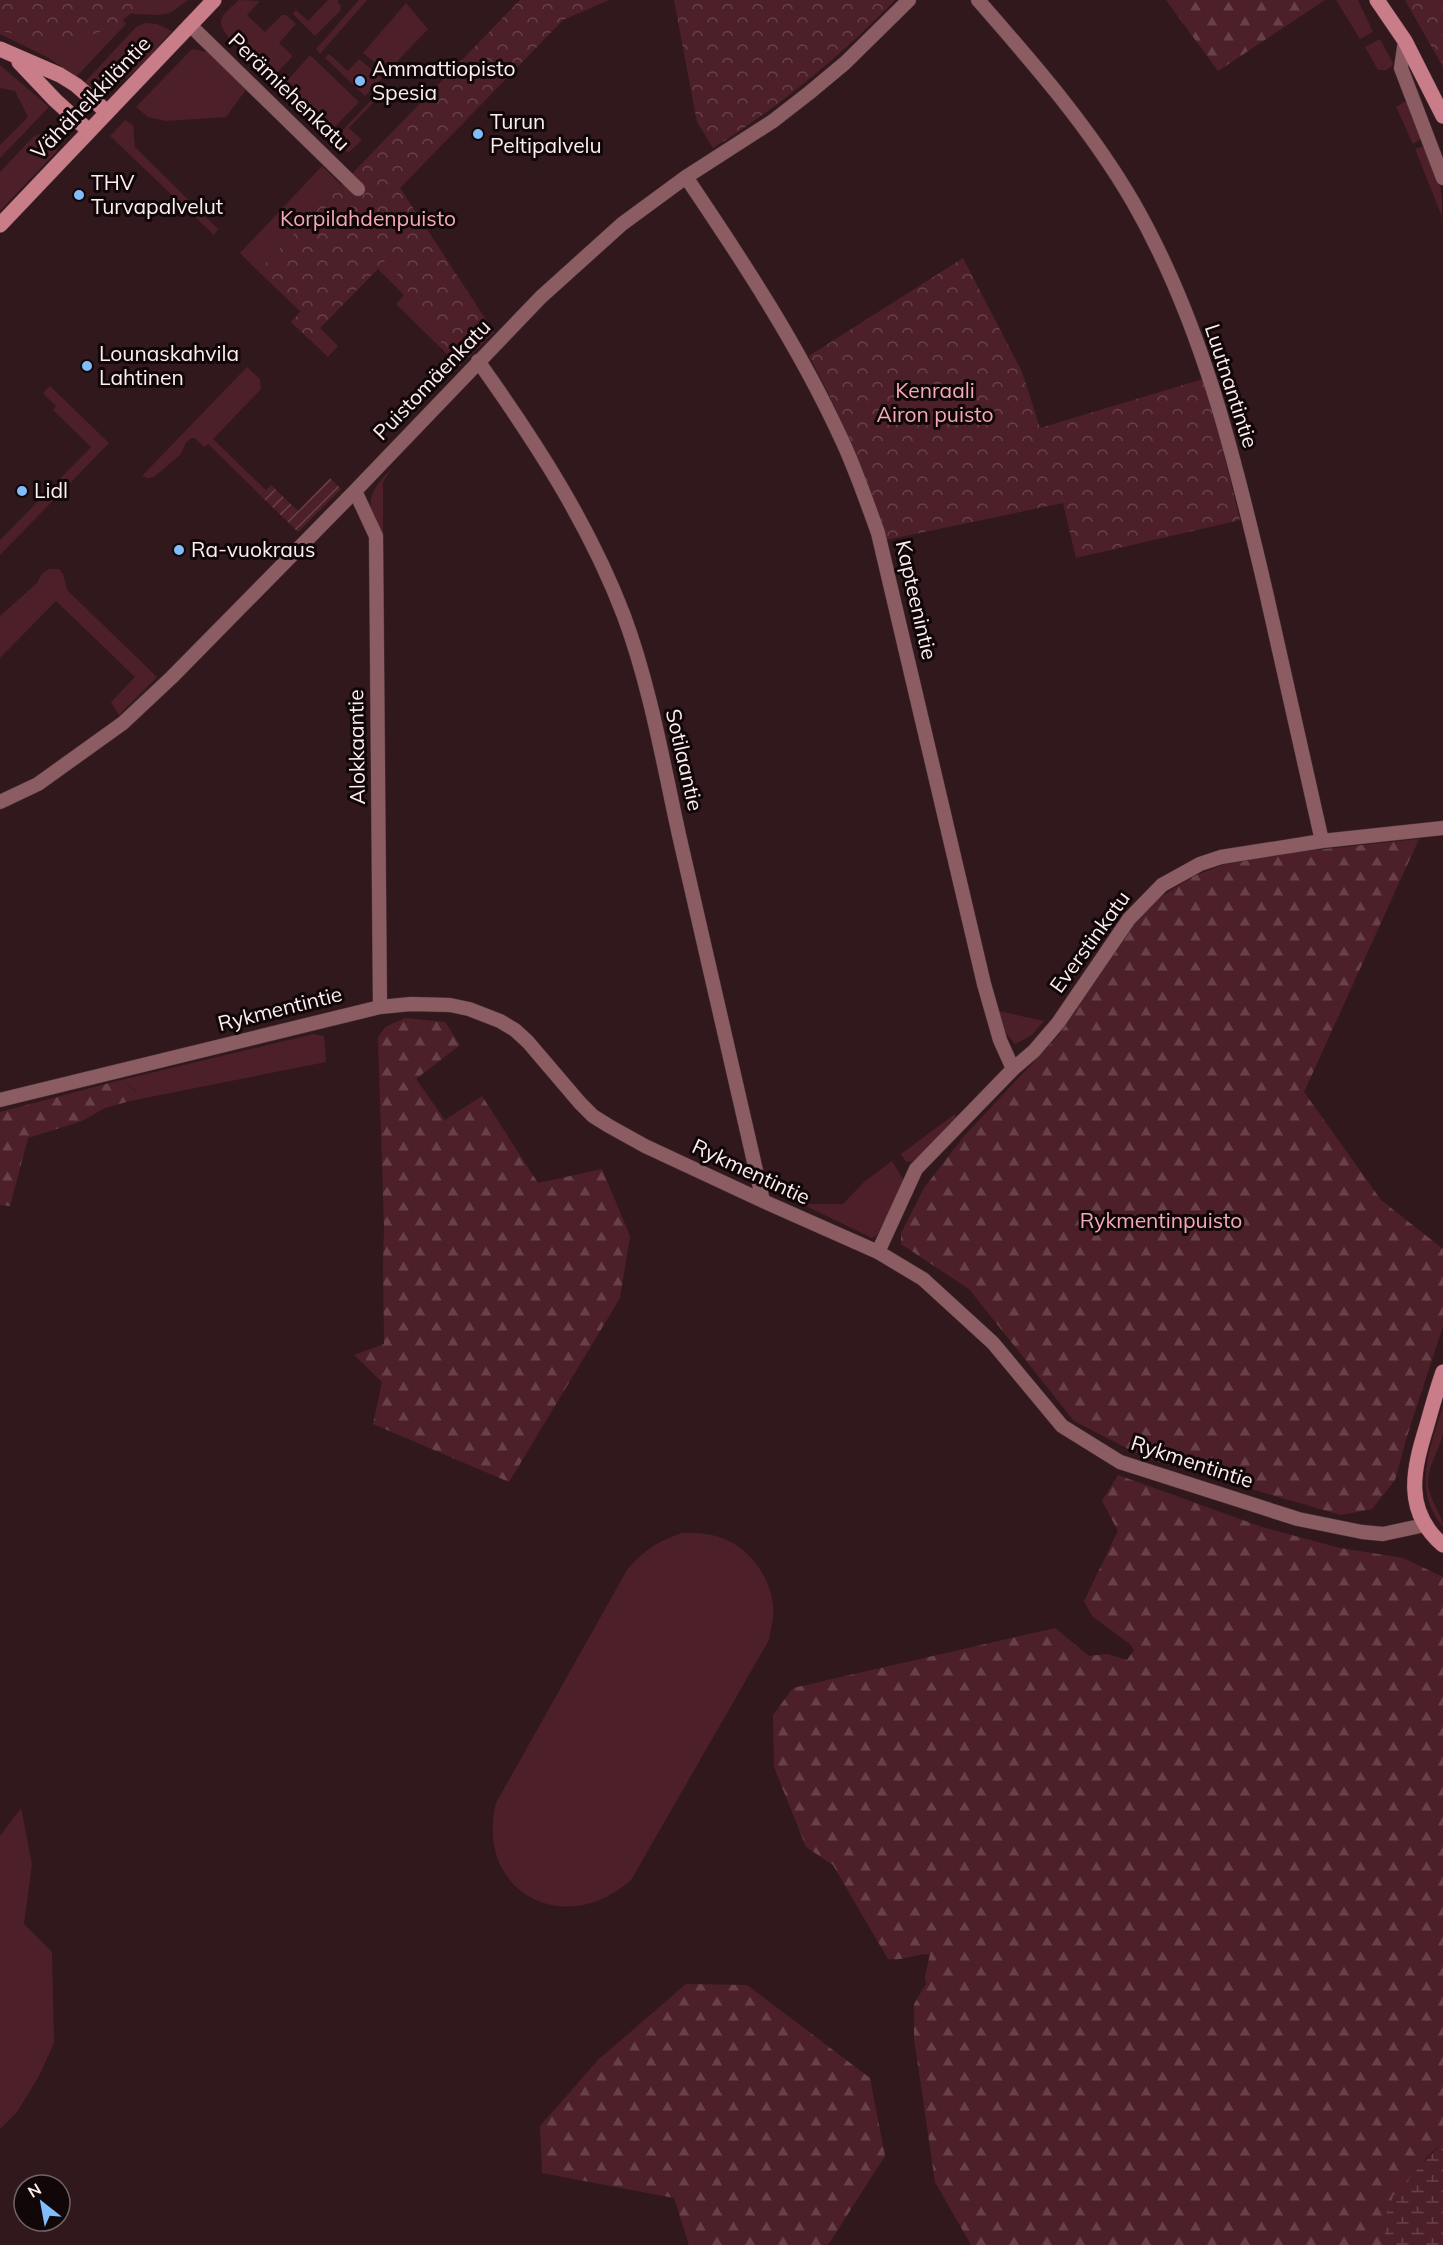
<svg xmlns="http://www.w3.org/2000/svg" width="1443" height="2245" viewBox="0 0 1443 2245" font-family="Mulish,sans-serif">
  <style>
    .grass { fill: #4d2029 }
    .forest { fill: url(#forest-firs) }
    .wetland { fill: url(#wetland-marsh) }
    .park { fill: url(#park-crowns) }
    .garden { fill: url(#garden-furrows) }
    .lines { fill: none; stroke-linecap: round; stroke-linejoin: round }
    .street-casing { stroke: #4e363a; stroke-width: 15 }
    .secondary-casing { stroke: #4e363a; stroke-width: 16 }
    .street { stroke: #8c5c63; stroke-width: 14 }
    .secondary { stroke: #c97d89; stroke-width: 15 }
    .poi-dot { fill: #80bdfa; stroke: #110708; stroke-width: 2 }
    .labels { text-anchor: middle; stroke-width: 6; stroke-linejoin: round; paint-order: stroke }
    .poi-label { font-size: 21px; fill: #fdeef0; stroke: #110708; text-anchor: start }
    .street-label { font-size: 21px; fill: #fdeef0; stroke: #110708 }
    .park-label { font-size: 21px; fill: #f4aab4; stroke: #110708 }
  </style>
  <defs>
    <pattern id="forest-firs" width="22" height="20" patternUnits="userSpaceOnUse" patternTransform="scale(1.5)"><rect width="22" height="20" fill="#4d2029"/><path d="M5 1l3.5 6h-7zM16 11l3.5 6h-7z" fill="#684148"/></pattern>
    <pattern id="wetland-marsh" width="20" height="14" patternUnits="userSpaceOnUse" patternTransform="scale(1.5)"><rect width="20" height="14" fill="#4d2029"/><path d="M1 5h8M5 5V1M11 12h8M15 12V8" fill="none" stroke="#684148"/></pattern>
    <pattern id="park-crowns" width="20" height="18" patternUnits="userSpaceOnUse" patternTransform="scale(1.5)"><rect width="20" height="18" fill="#4d2029"/><path d="M2 6a3 3 0 1 1 6 0M12 15a3 3 0 1 1 6 0" fill="none" stroke="#684148"/></pattern>
    <pattern id="garden-furrows" width="10" height="10" patternUnits="userSpaceOnUse" patternTransform="scale(1.5)"><rect width="10" height="10" fill="#4d2029"/><path d="M-1 1l2-2M0 10L10 0M9 11l2-2" fill="none" stroke="#684148"/></pattern>
  </defs>
  <rect width="100%" height="100%" fill="#31181c"/>
  <path class="grass" d="M 36,0 L 188,0 L 170,13 L 158,15 L 135,14 Z
    M 239,0 L 260,1 L 247,15 L 265,32 L 282,15 L 286,15 L 296,24 L 279,43 L 292,55 L 292,57 L 273,77 L 270,78 C 259,67 221,36 221,22 C 221,14 234,5 239,0 Z
    M 328,0 L 339,0 L 337,2 L 341,6 L 340,11 L 315,36 L 293,14 L 296,10 L 308,21 Z
    M 359,0 L 367,0 L 320,54 L 316,49 Z
    M 1336,0 L 1358,0 L 1373,32 L 1360,39 Z
    M 0,2 L 123,20 L 126,24 L 76,77 L 49,58 L 0,34 Z
    M 406,3 L 428,29 L 387,72 L 363,53 Z
    M 145,23 L 157,24 L 172,31 C 151,53 119,102 84,83 L 136,27 Z
    M 1380,39 L 1393,63 L 1392,66 L 1386,70 L 1378,70 L 1365,47 Z
    M 192,49 L 208,52 L 245,88 L 245,91 L 226,117 L 166,121 L 148,117 L 136,107 Z
    M 329,54 L 348,71 L 359,59 L 382,78 L 365,96 L 325,58 Z
    M 310,55 L 359,102 L 328,134 L 281,88 Z
    M 0,65 L 49,107 L 0,158 L 0,145 L 28,117 L 15,91 L 0,88 Z
    M 386,85 L 388,87 L 349,128 L 362,140 L 348,153 L 334,139 Z
    M 1404,102 L 1408,102 L 1421,139 L 1413,144 L 1396,107 Z
    M 125,120 L 133,125 L 135,147 L 218,229 L 214,235 L 110,136 Z
    M 39,134 L 58,147 L 56,152 L 0,211 L 0,172 L 33,137 Z
    M 1424,146 C 1439,167 1443,192 1442,217 L 1415,149 Z
    M 322,166 L 341,185 L 274,265 L 258,271 L 240,253 Z
    M 374,227 L 470,356 C 461,365 455,372 441,370 L 423,388 L 420,386 L 449,356 L 396,304 L 404,295 L 378,269 L 320,328 L 338,346 L 328,357 L 291,322 Z
    M 247,367 L 260,379 L 261,389 L 213,439 L 266,490 L 261,496 L 208,444 L 204,447 L 195,438 L 192,438 L 186,442 L 181,454 L 154,477 L 148,478 L 142,476 Z
    M 50,386 L 109,443 L 0,555 L 0,540 L 91,447 L 53,410 L 56,406 L 43,393 Z
    M 392,468 L 383,482 L 383,544 C 368,506 362,498 392,468 Z
    M 49,569 L 59,569 L 63,574 L 67,590 L 157,677 L 119,715 L 111,702 L 135,677 L 56,601 L 0,658 L 0,616 L 37,583 L 42,574 Z
    M 998,1011 L 1044,1021 L 1032,1035 L 1015,1044 L 1005,1032 Z
    M 313,1034 L 324,1036 L 326,1062 L 130,1101 L 136,1091 L 121,1080 Z
    M 955,1114 L 957,1121 L 914,1161 L 906,1162 L 901,1154 Z
    M 892,1161 L 905,1182 L 902,1191 L 876,1236 L 872,1238 L 802,1204 L 843,1204 L 864,1182 Z
    M 1443,1405 C 1443,1414 1443,1425 1443,1433 C 1440,1450 1428,1464 1428,1483 C 1429,1501 1443,1514 1443,1527 C 1411,1489 1431,1447 1443,1405 Z
    M 682,1533 C 697,1533 710,1533 724,1539 C 753,1550 776,1585 773,1617 C 772,1625 770,1632 769,1640 L 631,1880 C 564,1940 474,1891 496,1803 L 627,1570 C 645,1549 657,1542 682,1533 Z
    M 21,1808 L 32,1864 L 24,1924 L 52,1952 L 54,2043 L 39,2076 L 17,2112 L 0,2129 L 0,1836 Z"/>
  <path class="forest" d="M 1166,0 L 1325,0 L 1218,71 Z
    M 1419,839 L 1304,1092 L 1381,1200 L 1443,1249 L 1443,1326 L 1407,1436 L 1395,1480 L 1372,1509 L 1341,1515 L 1148,1459 L 1074,1421 L 969,1289 L 901,1244 L 901,1233 L 924,1188 L 965,1135 L 1059,1035 L 1140,916 L 1154,902 L 1171,890 L 1194,876 L 1222,865 L 1297,852 Z
    M 405,1018 L 445,1022 L 460,1045 L 416,1079 L 445,1120 L 482,1096 L 538,1183 L 602,1169 L 630,1236 L 620,1298 L 509,1482 L 373,1424 L 382,1382 L 354,1355 L 384,1344 L 383,1263 L 384,1227 L 378,1038 L 385,1027 Z
    M 121,1080 L 136,1092 L 130,1101 L 105,1108 L 82,1121 L 28,1138 L 10,1206 L 0,1205 L 0,1112 Z
    M 1118,1475 L 1262,1527 L 1340,1548 L 1403,1558 L 1443,1577 L 1443,2142 L 1426,2158 L 1385,2242 L 1387,2245 L 971,2245 L 935,2182 L 914,2038 L 914,2004 L 926,1984 L 925,1976 L 930,1954 C 914,1954 904,1961 888,1959 L 833,1865 L 806,1847 L 774,1767 L 773,1715 L 793,1688 L 1055,1628 L 1089,1656 L 1107,1654 L 1127,1660 L 1134,1650 L 1130,1644 L 1092,1616 L 1084,1601 L 1118,1531 L 1102,1501 Z
    M 686,1984 L 747,1985 L 870,2078 L 885,2156 L 828,2245 L 689,2245 L 674,2198 L 542,2173 L 540,2126 L 598,2060 Z"/>
  <path class="wetland" d="M 1443,2142 L 1443,2245 L 1387,2245 L 1385,2242 L 1385,2218 L 1393,2196 Z"/>
  <path class="park" d="M 0,0 L 145,0 C 100,48 58,41 0,31 Z
    M 520,0 L 609,0 L 563,20 L 400,188 L 494,332 L 458,368 L 387,259 L 309,339 L 291,322 L 301,312 L 258,271 Z
    M 674,0 L 895,0 C 840,57 780,106 713,148 L 697,122 Z
    M 1405,0 L 1443,0 L 1443,67 Z
    M 963,258 L 1022,372 L 1040,428 L 1203,379 L 1217,426 L 1240,520 L 1076,558 L 1063,503 L 886,540 C 867,475 841,415 809,356 Z"/>
  <path class="garden" d="M 330,478 L 341,489 L 298,532 L 261,496 L 271,485 L 298,511 Z"/>
  <g class="lines">
    <defs>
      <path id="street" d="M 978,0 C 1034,64 1090,128 1133,202 C 1202,322 1235,459 1266,592 C 1284,675 1303,758 1322,841
        M 190,25 L 358,189
        M 1405,41 L 1401,68 L 1443,178
        M 686,177 C 742,260 798,345 840,436 C 855,467 866,500 878,533 L 984,984 L 1000,1040 L 1013,1069
        M 478,361 C 535,441 589,524 624,616 C 650,686 663,762 679,835 C 707,957 735,1079 763,1201
        M 355,491 L 376,536 L 380,1007
        M 0,802 L 38,784 L 123,723 L 172,677 L 355,491 L 541,297 L 622,224 L 686,177 L 773,121 L 809,93 L 845,63 L 909,0
        M 0,1100 L 380,1007 L 411,1004 L 450,1005 L 469,1009 L 500,1021 L 515,1030 L 528,1042 L 580,1103 L 593,1116 L 609,1126 L 645,1146 L 763,1201 L 878,1252 L 923,1279 L 993,1343 L 1062,1426 L 1120,1462 L 1298,1519 L 1362,1532 L 1383,1534 L 1425,1525
        M 878,1252 L 916,1169 L 1013,1069 L 1034,1051 L 1058,1023 L 1129,919 L 1162,885 L 1200,864 L 1221,857 L 1322,841 L 1443,828"/>
      <path id="secondary" d="M 1377,0 L 1405,41 L 1443,116
        M 0,49 L 60,75 L 76,85 L 107,112
        M 19,62 L 55,100 L 89,131
        M 0,225 L 214,0
        M 1443,1372 C 1437,1389 1432,1407 1427,1425 C 1413,1470 1403,1511 1443,1545"/>
    </defs>
    <use href="#street" class="street-casing"/>
    <use href="#secondary" class="secondary-casing"/>
    <use href="#street" class="street"/>
    <use href="#secondary" class="secondary"/>
  </g>
  <g class="poi-dot">
    <circle cx="360" cy="81" r="6"/>
    <circle cx="478" cy="134" r="6"/>
    <circle cx="79" cy="195" r="6"/>
    <circle cx="87" cy="366" r="6"/>
    <circle cx="22" cy="491" r="6"/>
    <circle cx="179" cy="550" r="6"/>
  </g>
  <g class="labels">
    <g class="poi-label">
      <text x="372" y="76">Ammattiopisto<tspan x="372" dy="24">Spesia</tspan></text>
      <text x="490" y="129">Turun<tspan x="490" dy="24">Peltipalvelu</tspan></text>
      <text x="91" y="190">THV<tspan x="91" dy="24">Turvapalvelut</tspan></text>
      <text x="99" y="361">Lounaskahvila<tspan x="99" dy="24">Lahtinen</tspan></text>
      <text x="34" y="498">Lidl</text>
      <text x="191" y="557">Ra-vuokraus</text>
    </g>
    <g class="street-label">
      <text transform="translate(289 92) rotate(44)" y="7">Perämiehenkatu</text>
      <text transform="translate(91 98) rotate(-46)" y="7">Vähäheikkiläntie</text>
      <text transform="translate(432 380) rotate(-46)" y="7">Puistomäenkatu</text>
      <text transform="translate(1231 386) rotate(72)" y="7">Luutnantintie</text>
      <text transform="translate(916 600) rotate(77)" y="7">Kapteenintie</text>
      <text transform="translate(357 747) rotate(-91)" y="7">Alokkaantie</text>
      <text transform="translate(684 760) rotate(77)" y="7">Sotilaantie</text>
      <text transform="translate(1090 942) rotate(-54)" y="7">Everstinkatu</text>
      <text transform="translate(280 1009) rotate(-14)" y="7">Rykmentintie</text>
      <text transform="translate(751 1172) rotate(25)" y="7">Rykmentintie</text>
      <text transform="translate(1192 1462) rotate(18)" y="7">Rykmentintie</text>
    </g>
    <g class="park-label">
      <text x="368" y="226">Korpilahdenpuisto</text>
      <text x="935" y="398">Kenraali<tspan x="935" dy="24">Airon puisto</tspan></text>
      <text x="1161" y="1228">Rykmentinpuisto</text>
    </g>
  </g>
  <g transform="translate(42 2203) rotate(329)"><circle r="28" fill="#110708" stroke="#6f6365" stroke-width="1.5"/>
  <path d="M0-4.5L10 22L0 15L-10 22Z" fill="#80bdfa"/>
  <text y="-9" font-size="16" font-weight="bold" text-anchor="middle" fill="#fdeef0">N</text>
  </g>
</svg>
